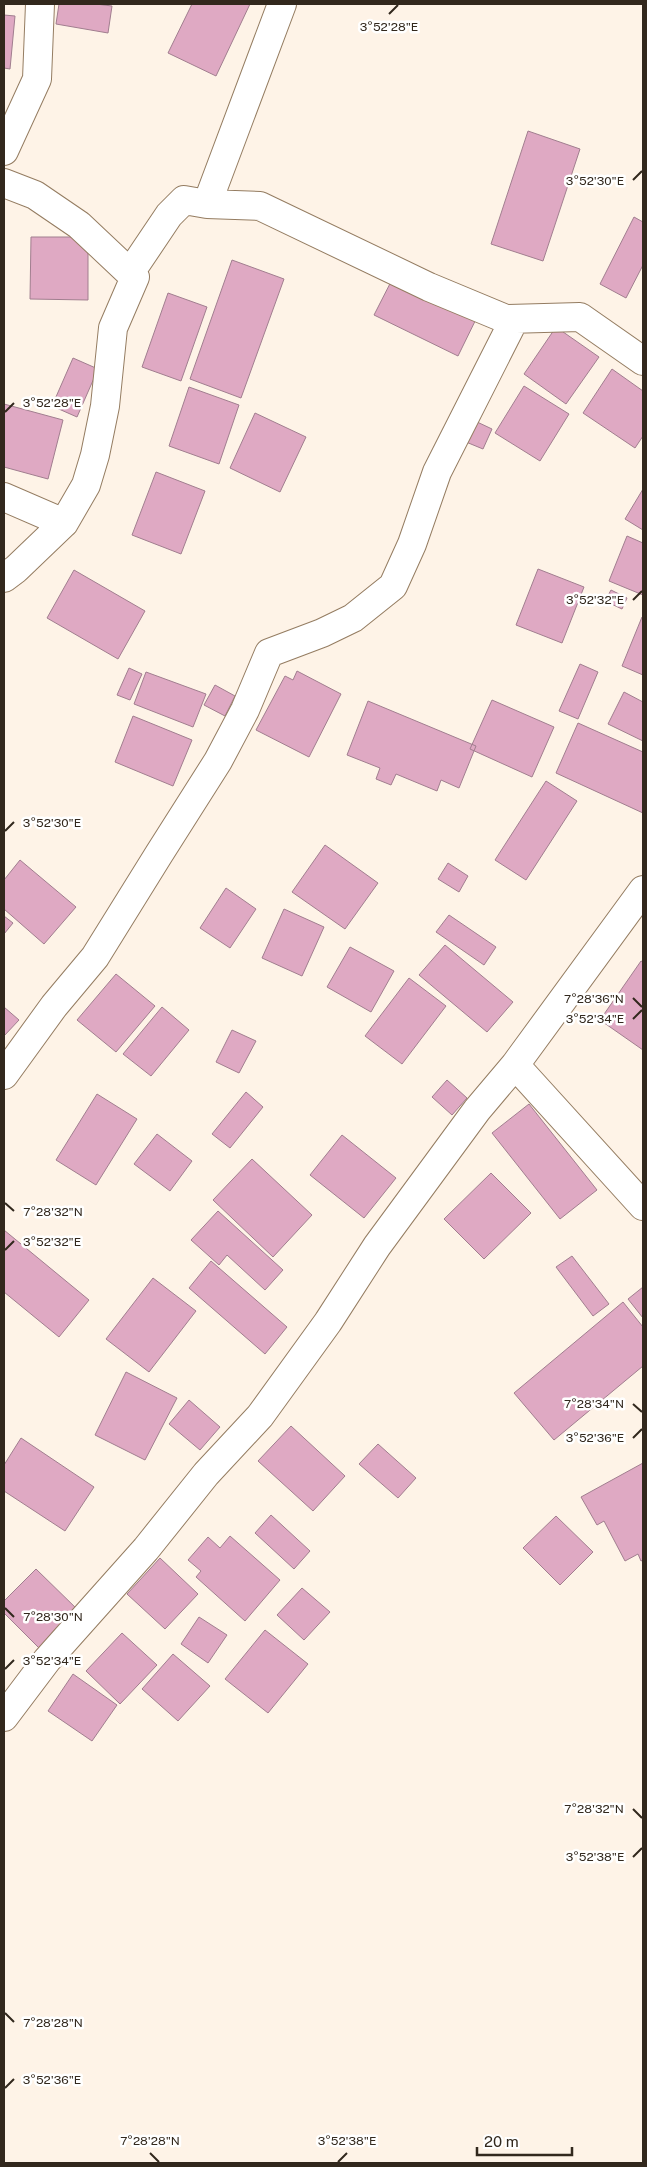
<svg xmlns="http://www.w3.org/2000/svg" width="647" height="2167" viewBox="0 0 647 2167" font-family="'Public Sans',sans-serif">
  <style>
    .building { fill: #dfa9c3; stroke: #a17e8f }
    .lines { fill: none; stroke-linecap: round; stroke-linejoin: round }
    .minor-casing { stroke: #947c61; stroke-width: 30 }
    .minor { stroke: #fff; stroke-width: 28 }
    .ticks { fill: none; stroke: #32281d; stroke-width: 2 }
    .ticks-label { font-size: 12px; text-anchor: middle; fill: #32281d; stroke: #fff; stroke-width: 5; stroke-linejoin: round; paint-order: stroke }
  </style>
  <rect width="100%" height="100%" fill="#fef3e7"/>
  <path class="building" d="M 59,4 L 96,4 L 112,6 L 108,33 L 56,24 Z
    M 192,4 L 250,4 L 216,76 L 168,53 Z
    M 4,15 L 15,16 L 10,69 L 4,68 Z
    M 528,131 L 580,149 L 543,261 L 491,244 Z
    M 634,217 L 643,222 L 643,265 L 626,298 L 600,284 Z
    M 31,237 L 88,237 L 88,300 L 30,299 Z
    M 232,260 L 284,279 L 241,398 L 190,379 Z
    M 398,268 L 481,309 L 458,356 L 374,315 Z
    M 168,293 L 207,307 L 181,381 L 142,367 Z
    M 556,327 L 599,357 L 566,404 L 524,374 Z
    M 73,358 L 98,369 L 77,417 L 52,406 Z
    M 612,369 L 643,391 L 643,436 L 635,448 L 583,413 Z
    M 524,386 L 569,414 L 540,461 L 495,433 Z
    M 189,387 L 239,405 L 219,464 L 169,446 Z
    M 4,404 L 63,420 L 48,479 L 4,467 Z
    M 255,413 L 306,437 L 280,492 L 230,468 Z
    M 475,421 L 492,429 L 483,449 L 466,442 Z
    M 156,472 L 205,491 L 181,554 L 132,535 Z
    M 643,489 L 643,530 L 625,519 Z
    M 627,536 L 643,543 L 643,595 L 609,581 Z
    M 538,569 L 584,587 L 562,643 L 516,625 Z
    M 74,570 L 145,611 L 118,659 L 47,618 Z
    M 611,590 L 627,598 L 622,609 L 605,601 Z
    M 642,617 L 643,617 L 643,675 L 622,666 Z
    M 580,664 L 598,672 L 578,719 L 559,711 Z
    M 129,668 L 142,674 L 130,700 L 117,695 Z
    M 297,671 L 341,694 L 309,757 L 256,730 L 285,676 L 293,680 Z
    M 146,672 L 206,694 L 193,727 L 134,704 Z
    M 215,685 L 235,696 L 225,716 L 204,705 Z
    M 624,692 L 643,702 L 643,741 L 608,724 Z
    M 492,700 L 554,727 L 532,777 L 470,749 Z
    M 368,701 L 476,746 L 459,788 L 441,780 L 437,791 L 396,774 L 391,785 L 376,779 L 380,768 L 347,755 Z
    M 133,716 L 192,740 L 173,786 L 115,762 Z
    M 578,723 L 643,752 L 643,813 L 556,773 Z
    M 546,781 L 577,801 L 526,880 L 495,860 Z
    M 325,845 L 378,883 L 345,929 L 292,892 Z
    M 20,860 L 76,907 L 44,944 L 4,909 L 4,880 Z
    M 448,863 L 468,876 L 459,892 L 438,879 Z
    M 226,888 L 256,909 L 230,948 L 200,928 Z
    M 284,909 L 324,927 L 302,976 L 262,958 Z
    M 449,915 L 496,947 L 484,965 L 436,932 Z
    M 4,916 L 13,923 L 4,934 Z
    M 445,945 L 513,1002 L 487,1032 L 419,975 Z
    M 350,947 L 394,971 L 371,1012 L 327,987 Z
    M 641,961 L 643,962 L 643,1050 L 600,1020 Z
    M 116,974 L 155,1006 L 116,1052 L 77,1020 Z
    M 409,978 L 446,1006 L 402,1064 L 365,1036 Z
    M 4,1007 L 19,1020 L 4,1036 Z
    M 162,1007 L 189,1030 L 151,1076 L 123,1054 Z
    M 232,1030 L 256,1041 L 239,1073 L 216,1062 Z
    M 447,1080 L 467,1098 L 452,1115 L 432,1097 Z
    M 246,1092 L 263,1107 L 230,1148 L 212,1134 Z
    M 97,1094 L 137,1119 L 96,1185 L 56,1160 Z
    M 529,1104 L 597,1190 L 560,1219 L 492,1133 Z
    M 157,1134 L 192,1161 L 170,1191 L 134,1164 Z
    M 342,1135 L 396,1178 L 364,1218 L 310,1175 Z
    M 252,1159 L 312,1215 L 273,1257 L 213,1200 Z
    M 491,1173 L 531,1213 L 484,1259 L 444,1219 Z
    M 218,1211 L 283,1270 L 265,1290 L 227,1255 L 219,1265 L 191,1240 Z
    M 4,1230 L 89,1300 L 59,1337 L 4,1292 Z
    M 572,1256 L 609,1304 L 593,1316 L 556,1267 Z
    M 211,1261 L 287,1327 L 265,1354 L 189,1288 Z
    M 153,1278 L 196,1311 L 149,1372 L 106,1339 Z
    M 643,1287 L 643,1318 L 628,1299 Z
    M 623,1302 L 643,1327 L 643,1366 L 554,1440 L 514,1393 Z
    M 126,1372 L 177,1398 L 145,1460 L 95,1435 Z
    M 189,1400 L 220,1427 L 200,1450 L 169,1424 Z
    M 291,1426 L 345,1476 L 313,1511 L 258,1461 Z
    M 21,1438 L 94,1487 L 65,1531 L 4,1491 L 4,1465 Z
    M 378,1444 L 416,1478 L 398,1498 L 359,1464 Z
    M 643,1463 L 643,1560 L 641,1561 L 638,1554 L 625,1561 L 604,1521 L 597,1525 L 581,1497 Z
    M 271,1515 L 310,1551 L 294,1569 L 255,1533 Z
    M 556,1516 L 593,1552 L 560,1585 L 523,1548 Z
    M 230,1536 L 280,1580 L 245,1621 L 196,1577 L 201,1571 L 188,1560 L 208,1537 L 220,1548 Z
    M 160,1558 L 198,1594 L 165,1629 L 127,1594 Z
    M 36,1569 L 79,1611 L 41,1650 L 4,1613 L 4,1601 Z
    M 302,1588 L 330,1612 L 304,1640 L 277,1615 Z
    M 199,1617 L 227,1635 L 208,1663 L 181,1644 Z
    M 265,1630 L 308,1664 L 268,1713 L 225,1679 Z
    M 122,1633 L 157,1665 L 120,1704 L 86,1671 Z
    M 173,1654 L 210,1686 L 178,1721 L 142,1689 Z
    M 73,1674 L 117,1705 L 92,1741 L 48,1711 Z"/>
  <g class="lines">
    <defs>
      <path id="minor" d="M 4,151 L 37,79 L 40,4
        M 4,183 L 35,195 L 79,225 L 130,273
        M 207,204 L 282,4
        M 506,319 L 580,317 L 643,361
        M 4,497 L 64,523
        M 4,578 L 16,569 L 64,523 L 86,485 L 95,455 L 105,406 L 113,328 L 135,277 L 130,273 L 169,215 L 184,200 L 207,204 L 260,206 L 429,287 L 506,319 L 514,320 L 437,472 L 412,544 L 393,586 L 353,618 L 322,633 L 269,653 L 245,710 L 218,761 L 159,854 L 95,957 L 54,1006 L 4,1075
        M 515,1065 L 643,1206
        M 4,1717 L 47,1660 L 146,1549 L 206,1474 L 260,1416 L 328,1322 L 377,1246 L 477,1110 L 515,1065 L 643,890"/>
    </defs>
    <use href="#minor" class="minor-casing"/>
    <use href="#minor" class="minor"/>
  </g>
  <path class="ticks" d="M 389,14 L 398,5M 633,180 L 642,171M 5,412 L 14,403M 633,600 L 642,591M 5,831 L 14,822M 633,998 L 642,1007M 633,1019 L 642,1010M 5,1203 L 14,1211M 5,1250 L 14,1241M 633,1404 L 642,1412M 633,1438 L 642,1429M 5,1608 L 14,1617M 5,1669 L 14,1660M 633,1809 L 642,1818M 633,1857 L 642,1848M 5,2013 L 14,2022M 5,2088 L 14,2079M 150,2153 L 159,2162M 338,2162 L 347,2153"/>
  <g class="ticks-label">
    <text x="389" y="31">3°52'28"E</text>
    <text x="595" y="185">3°52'30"E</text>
    <text x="52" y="407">3°52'28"E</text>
    <text x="595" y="604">3°52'32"E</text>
    <text x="52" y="827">3°52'30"E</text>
    <text x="594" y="1003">7°28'36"N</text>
    <text x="595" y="1023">3°52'34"E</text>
    <text x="53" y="1216">7°28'32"N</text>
    <text x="52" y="1246">3°52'32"E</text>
    <text x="594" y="1408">7°28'34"N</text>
    <text x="595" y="1442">3°52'36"E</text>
    <text x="53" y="1621">7°28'30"N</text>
    <text x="52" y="1665">3°52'34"E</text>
    <text x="594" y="1813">7°28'32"N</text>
    <text x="595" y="1861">3°52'38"E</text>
    <text x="53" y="2027">7°28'28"N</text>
    <text x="52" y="2084">3°52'36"E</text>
    <text x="347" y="2145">3°52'38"E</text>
    <text x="150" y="2145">7°28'28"N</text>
  </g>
  <rect width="647" height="2167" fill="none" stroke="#32281d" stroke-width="10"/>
  <path d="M477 2147v8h95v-8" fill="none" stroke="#32281d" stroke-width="2.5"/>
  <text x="484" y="2147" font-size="15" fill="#32281d" stroke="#ffffff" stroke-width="4" paint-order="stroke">20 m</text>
</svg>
